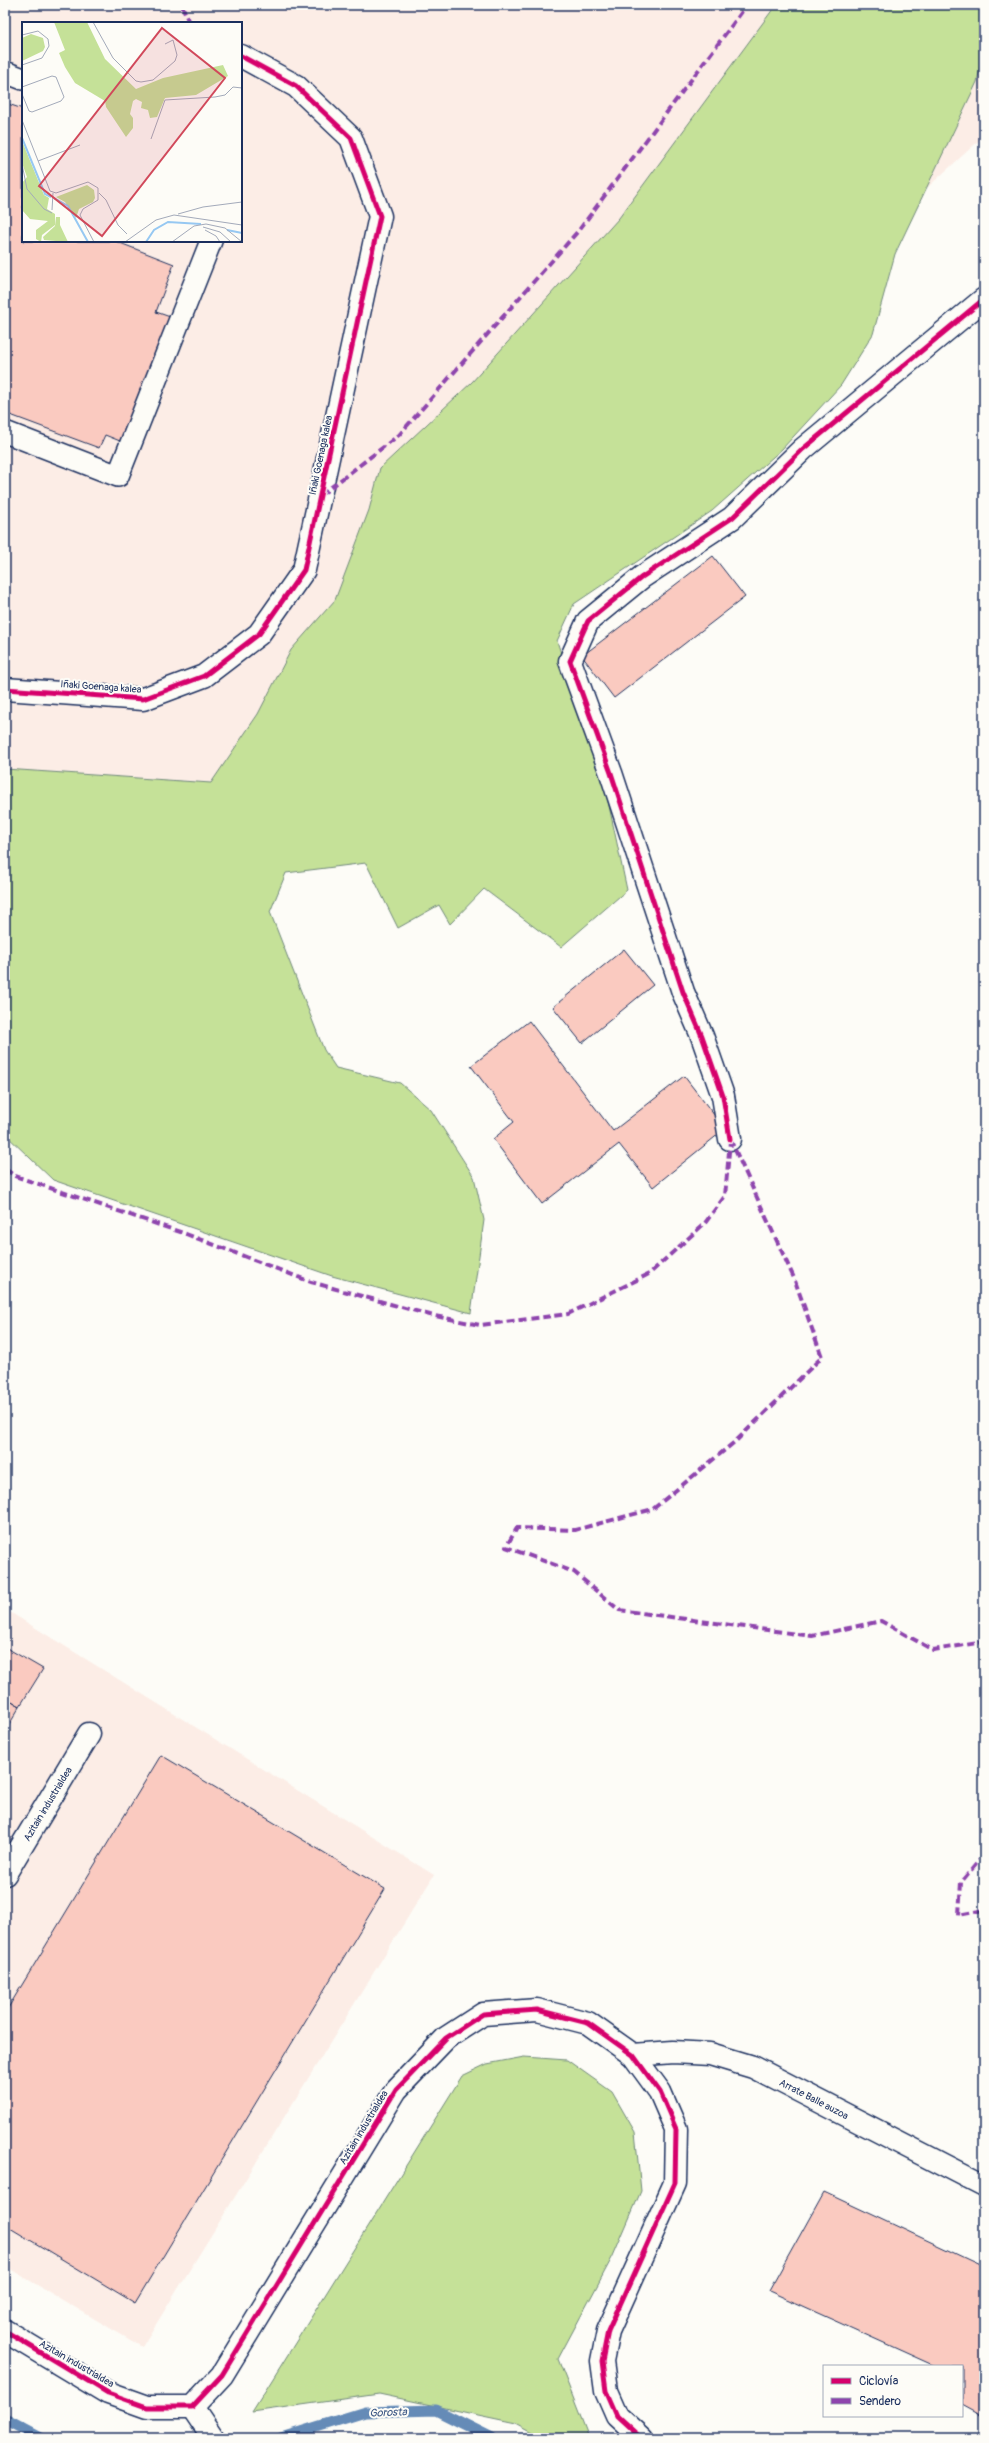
<svg xmlns="http://www.w3.org/2000/svg" width="989" height="2443" viewBox="0 0 989 2443" font-family="Pangolin,sans-serif">
  <style>
    .built { fill: #fcede6; fill-rule: evenodd }
    .green { fill: #c5e198; stroke: #70887b }
    .lines { fill: none; stroke-linecap: round; stroke-linejoin: round }
    .stream { stroke: #658bb7; stroke-width: 11 }
    .building { fill: #facac0; stroke: #1b2f5e }
    .service-casing { stroke: #1b2f5e; stroke-width: 24 }
    .minor-casing { stroke: #1b2f5e; stroke-width: 25 }
    .service { stroke: #fdfcf7; stroke-width: 21 }
    .minor { stroke: #fdfcf7; stroke-width: 22 }
    .quiet { stroke: #8e44ad; stroke-width: 4; stroke-dasharray: 8 4; stroke-linecap: butt }
    .cycleway-casing { stroke: #fdfcf7; stroke-width: 8 }
    .cycleway { stroke: #d6006c; stroke-width: 5 }
    .labels { text-anchor: middle; stroke-width: 4; stroke-linejoin: round; paint-order: stroke }
    .street-label { font-size: 10px; fill: #1b2f5e; stroke: #fdfcf7 }
    .water-label { font-size: 11px; font-style: italic; fill: #3a5583; stroke: #fdfcf7 }
    .inset-river { fill: none; stroke: #96c8f2; stroke-width: 2 }
    .inset-road { fill: none; stroke: #a3aaba; stroke-width: 1 }
    .view { fill: #d1495b; fill-opacity: 0.15; stroke: #d1495b; stroke-width: 2 }
    .inset-edge { fill: none; stroke: #1b2f5e; stroke-width: 2 }
  </style>
  <rect width="100%" height="100%" fill="#fdfcf7"/>
  <filter id="ink" filterUnits="userSpaceOnUse"><feTurbulence type="fractalNoise" baseFrequency=".025" numOctaves="2"/><feDisplacementMap in="SourceGraphic" scale="8" xChannelSelector="R" yChannelSelector="G"/><feConvolveMatrix kernelMatrix="1 2 1 2 8 2 1 2 1" color-interpolation-filters="sRGB"/></filter>
  <g filter="url(#ink)">
    <path class="built" d="M 5,5 L 984,5 L 984,136 L 625,463 L 211,783 L 5,769 ZM 23,23 L 241,23 L 241,241 L 23,241 Z
      M 5,1609 L 434,1875 L 142,2347 L 5,2266 Z"/>
    <path class="green" d="M 776,5 L 984,5 L 984,49 L 977,82 L 895,254 L 873,334 L 841,385 L 782,449 L 712,511 L 574,604 L 557,641 L 606,792 L 627,890 L 561,947 L 484,889 L 450,924 L 439,905 L 398,928 L 366,863 L 286,873 L 270,912 L 324,1050 L 336,1068 L 400,1083 L 431,1110 L 474,1177 L 484,1220 L 471,1313 L 332,1276 L 53,1180 L 5,1134 L 5,769 L 211,783 L 258,714 L 291,650 L 335,600 L 369,510 L 380,468 L 472,382 L 619,218 Z
      M 524,2057 L 567,2060 L 612,2092 L 635,2132 L 641,2191 L 613,2256 L 558,2359 L 589,2438 L 544,2438 L 516,2423 L 379,2394 L 252,2412 L 462,2076 L 487,2064 Z"/>
    <g class="lines">
      <path class="stream" d="M 5,2419 L 41,2438
        M 281,2438 L 365,2412 L 436,2410 L 492,2438"/>
    </g>
    <path class="building" d="M 5,103 L 23,109 L 23,241 L 115,241 L 174,264 L 156,312 L 173,318 L 125,443 L 105,435 L 99,448 L 5,413 Z
      M 713,556 L 745,597 L 614,698 L 582,656 Z
      M 624,949 L 653,985 L 582,1043 L 553,1007 Z
      M 529,1021 L 613,1131 L 684,1076 L 725,1129 L 653,1187 L 619,1144 L 542,1204 L 493,1139 L 514,1122 L 471,1066 Z
      M 5,1647 L 43,1669 L 20,1706 L 5,1697 Z
      M 5,1697 L 20,1706 L 5,1732 Z
      M 161,1755 L 385,1889 L 135,2303 L 5,2225 L 5,2013 Z
      M 824,2192 L 984,2267 L 984,2417 L 962,2405 L 962,2366 L 935,2366 L 769,2291 Z"/>
    <g class="lines">
      <defs>
        <path id="service" d="M 5,72 L 23,79
          M 5,432 L 118,476 L 211,241"/>
        <g id="minor">
          <path d="M 5,689 L 143,699 L 204,676 L 259,634 L 304,570 L 380,216 L 351,138 L 296,86 L 241,56"/>
          <path d="M 730,1139 L 723,1096 L 702,1036 L 683,992 L 611,773 L 570,661 L 588,621 L 642,577 L 732,518 L 803,449 L 984,299"/>
          <path id="s1" d="M 5,1874 L 89,1734"/>
          <path id="s2" d="M 633,2055 L 673,2052 L 710,2054 L 753,2067 L 984,2186"/>
          <path d="M 5,2331 L 108,2393 L 147,2407 L 192,2407 L 222,2375 L 396,2090 L 446,2038 L 483,2014 L 537,2010 L 588,2023 L 633,2055 L 660,2092 L 676,2129 L 675,2183 L 608,2331 L 602,2361 L 606,2391 L 617,2416 L 641,2438"/>
          <path d="M 192,2407 L 213,2438"/>
        </g>
      </defs>
      <use href="#service" class="service-casing"/>
      <use href="#minor" class="minor-casing"/>
      <use href="#service" class="service"/>
      <use href="#minor" class="minor"/>
      <path class="quiet" d="M 182,5 L 189,23
        M 321,495 L 399,435 L 579,230 L 747,5
        M 730,1139 L 794,1278 L 822,1357 L 737,1440 L 653,1509 L 575,1530 L 517,1528 L 506,1547 L 574,1572 L 619,1610 L 812,1636 L 881,1621 L 933,1650 L 984,1642
        M 5,1169 L 15,1176 L 186,1234 L 311,1282 L 430,1315 L 480,1325 L 568,1314 L 649,1274 L 705,1223 L 725,1196 L 730,1141
        M 984,1855 L 961,1882 L 959,1915 L 984,1910"/>
      <defs>
        <path id="cycleway" d="M 5,689 L 143,699 L 204,676 L 259,634 L 304,570 L 380,216 L 351,138 L 296,86 L 241,56
          M 730,1139 L 723,1096 L 702,1036 L 683,992 L 611,773 L 570,661 L 588,621 L 642,577 L 732,518 L 803,449 L 984,299
          M 5,2331 L 108,2393 L 147,2407 L 192,2407 L 222,2375 L 396,2090 L 446,2038 L 483,2014 L 537,2010 L 588,2023 L 633,2055 L 660,2092 L 676,2129 L 675,2183 L 608,2331 L 602,2361 L 606,2391 L 617,2416 L 641,2438"/>
      </defs>
      <use href="#cycleway" class="cycleway-casing"/>
      <use href="#cycleway" class="cycleway"/>
    </g>
  </g>
  <g class="labels">
    <g class="street-label">
      <text transform="translate(320 455) rotate(-78)" y="4">Iñaki Goenaga kalea</text>
      <text transform="translate(101 686) rotate(4)" y="4">Iñaki Goenaga kalea</text>
      <text dy="4" stroke="none"><textPath href="#s1" startOffset="82">Azitain industrialdea</textPath></text>
      <text dy="4" stroke="none"><textPath href="#s2" startOffset="191">Arrate Balle auzoa</textPath></text>
      <text transform="translate(363 2127) rotate(-59)" y="4">Azitain industrialdea</text>
      <text transform="translate(77 2363) rotate(30)" y="4">Azitain industrialdea</text>
    </g>
    <g class="water-label">
      <text transform="translate(388 2412) rotate(-2)" y="4">Gorosta</text>
    </g>
  </g>
  <g transform="translate(22 22)">
    <rect width="220" height="220" fill="#fdfcf7"/>
    <path d="M 32,0 L 65,0 L 83,37 L 114,67 L 141,56 L 201,43 L 206,54 L 174,73 L 143,76 L 135,95 L 128,96 L 126,88 L 119,86 L 120,80 L 114,77 L 111,79 L 108,92 L 111,96 L 111,106 L 104,115 L 84,85 L 83,79 L 53,61 L 43,45 L 37,31 L 43,28 ZM 9,12 L 21,16 L 23,25 L 21,29 L 0,39 L 0,16 ZM 0,119 L 22,173 L 27,176 L 25,187 L 33,192 L 33,203 L 20,213 L 19,220 L 14,217 L 14,208 L 26,199 L 8,197 L 0,188 L 0,161 L 5,155 L 0,141 ZM 65,163 L 72,168 L 73,176 L 71,180 L 57,187 L 54,196 L 43,180 L 34,175 ZM 34,195 L 38,195 L 38,203 L 46,220 L 22,218 L 21,215 L 33,204 Z" fill="#c5e198"/>
    <path class="inset-river" d="M 0,116 L 23,172 L 29,175M 32,176 L 46,184 L 66,220M 205,208 L 220,211M 124,220 L 132,208 L 146,200 L 179,202"/>
    <path class="inset-road" d="M 71,0 L 91,36 L 114,59 L 119,60 L 131,58 L 153,39 L 155,33 L 151,18 L 143,22M 0,13 L 16,9 L 26,17 L 27,24 L 20,36 L 0,43M 0,65 L 30,54 L 34,55 L 42,75 L 39,79 L 10,90 L 7,89 L 0,72M 0,98 L 28,169 L 34,171 L 66,160 L 76,166 L 76,178 L 61,187 L 58,193 L 72,220M 129,117 L 143,78 L 193,75 L 203,73 L 211,65 L 220,66M 16,139 L 58,123M 0,142 L 5,167 L 22,187 L 30,191M 77,171 L 84,178 L 96,203 L 105,212M 30,188 L 31,171M 156,192 L 181,185 L 220,180M 181,205 L 198,210 L 209,220M 183,208 L 194,214 L 198,220M 103,220 L 134,198 L 152,193 L 220,203M 150,220 L 172,204 L 184,202 L 203,206 L 220,220"/>
    <path class="view" d="M 140,6 L 203,56 L 80,214 L 17,164 Z"/>
    <rect width="220" height="220" class="inset-edge"/>
  </g>
  <rect width="989" height="2443" fill="none" stroke="#fdfcf7" stroke-width="20"/>
  <rect x="10" y="10" width="969" height="2423" fill="none" stroke="#1b2f5e" stroke-width="1.5" filter="url(#ink)"/>
  <rect x="823" y="2365" width="140" height="52" fill="#fdfcf7" stroke="#a3aaba"/>
  <rect x="831" y="2378" width="20" height="6" fill="#d6006c" stroke="#a3aaba"/>
  <text x="859" y="2385" font-size="12" fill="#1b2f5e">Ciclovía</text>
  <rect x="831" y="2398" width="20" height="6" fill="#8e44ad" stroke="#a3aaba"/>
  <text x="859" y="2405" font-size="12" fill="#1b2f5e">Sendero</text>
</svg>
